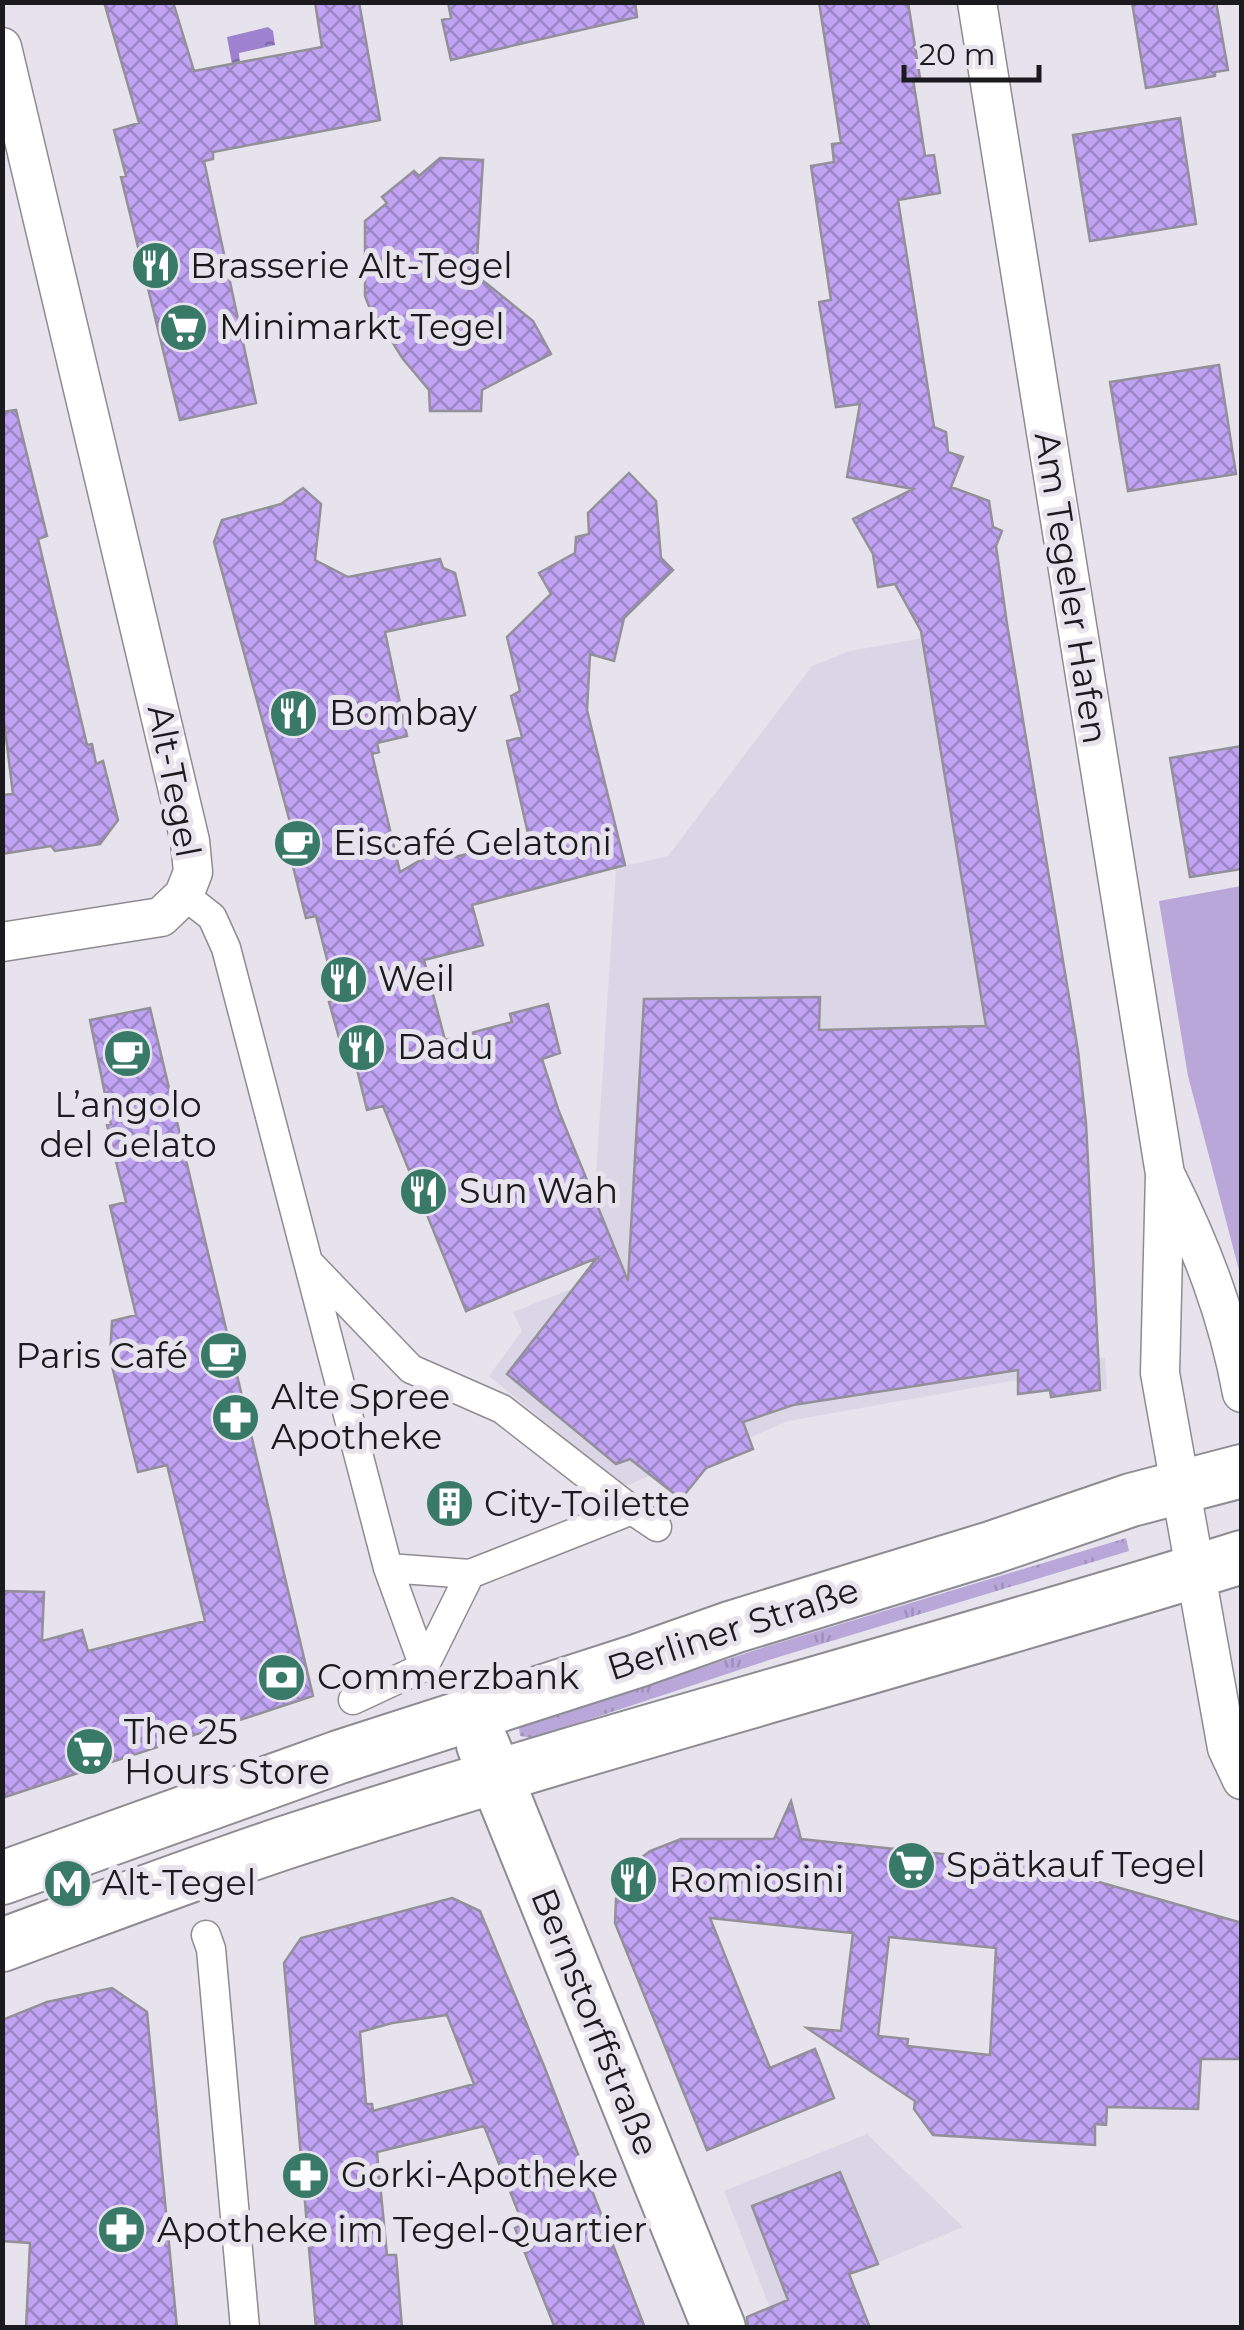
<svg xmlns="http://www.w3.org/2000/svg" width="1244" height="2330" viewBox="0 0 1244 2330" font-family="Montserrat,sans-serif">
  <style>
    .built { fill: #dbd6e6 }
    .grass { fill: url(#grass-tufts) }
    .park { fill: #b9a7da }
    .water { fill: url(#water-ripples) }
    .building { fill: url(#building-cross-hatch); stroke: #939099; stroke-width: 2.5; fill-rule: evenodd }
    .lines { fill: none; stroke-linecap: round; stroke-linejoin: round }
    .pedestrian-casing { stroke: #8d8b93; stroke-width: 31 }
    .minor-casing { stroke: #8d8b93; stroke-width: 41 }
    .secondary-casing { stroke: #8d8b93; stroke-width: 56 }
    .pedestrian { stroke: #fff; stroke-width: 28 }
    .minor { stroke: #fff; stroke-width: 38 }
    .secondary { stroke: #fff; stroke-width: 52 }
    .labels { text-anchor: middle; stroke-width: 10; stroke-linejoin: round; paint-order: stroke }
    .poi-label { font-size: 35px; fill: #1b1a1e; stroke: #e6e3ec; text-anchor: start }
    .street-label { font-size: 35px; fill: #1b1a1e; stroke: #e6e3ec }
  </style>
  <defs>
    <pattern id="grass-tufts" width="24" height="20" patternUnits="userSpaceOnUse" patternTransform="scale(2.5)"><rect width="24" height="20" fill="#b9a7da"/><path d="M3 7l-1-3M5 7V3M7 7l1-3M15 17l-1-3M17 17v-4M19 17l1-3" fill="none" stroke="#9e8fbb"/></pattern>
    <pattern id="water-ripples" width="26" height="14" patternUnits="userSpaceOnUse" patternTransform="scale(2.5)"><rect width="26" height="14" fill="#9e82cf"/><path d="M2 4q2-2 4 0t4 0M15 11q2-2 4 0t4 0" fill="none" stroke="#806aa7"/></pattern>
    <pattern id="building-cross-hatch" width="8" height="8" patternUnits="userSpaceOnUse" patternTransform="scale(2.5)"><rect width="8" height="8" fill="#c0a4f3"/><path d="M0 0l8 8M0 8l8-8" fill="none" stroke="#9b85c4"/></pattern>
  </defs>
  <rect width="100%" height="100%" fill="#e6e3ec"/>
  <path class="built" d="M 1008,623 L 1078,1051 L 1086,1123 L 1098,1358 L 1105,1358 L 1107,1389 L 1051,1397 L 1050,1390 L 1018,1394 L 1018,1380 L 788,1421 L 749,1438 L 753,1449 L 706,1468 L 681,1499 L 651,1475 L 624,1487 L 489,1376 L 522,1331 L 513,1312 L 589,1282 L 616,868 L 668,856 L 812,666 L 850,651 Z
    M 867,2134 L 963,2227 L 770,2308 L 724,2191 Z"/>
  <path class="grass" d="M 1126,1538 L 1129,1551 L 772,1659 L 533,1738 L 520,1736 L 519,1728 L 524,1726 L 765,1647 Z"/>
  <path class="park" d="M 1241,886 L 1242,886 L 1241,1278 L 1188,1076 L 1159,901 Z"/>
  <path class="water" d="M 268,27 L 273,31 L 275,45 L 239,53 L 241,74 L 234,75 L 227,37 Z"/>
  <path class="building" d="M 104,2 L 173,2 L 194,71 L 322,47 L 315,2 L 359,2 L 380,120 L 213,152 L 213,159 L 204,161 L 256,403 L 180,420 L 121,177 L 126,176 L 114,130 L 139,123 Z
    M 448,2 L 635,2 L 637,17 L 451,60 L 442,20 L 451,18 Z
    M 819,2 L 908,2 L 920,78 L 913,79 L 925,156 L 934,155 L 940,193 L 898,200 L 934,427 L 946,432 L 948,452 L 963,457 L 951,487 L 989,501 L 993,527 L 1002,531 L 996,546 L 1007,624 L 1078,1051 L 1086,1123 L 1100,1390 L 1051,1397 L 1050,1390 L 1018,1394 L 1018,1370 L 793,1405 L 743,1422 L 753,1449 L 706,1468 L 681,1499 L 630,1459 L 616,1464 L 507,1374 L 597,1258 L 466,1311 L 383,1106 L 367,1110 L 354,1057 L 345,1059 L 329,1002 L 337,999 L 316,916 L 306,918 L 286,839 L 294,837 L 214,542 L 222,520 L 281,504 L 303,488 L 321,504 L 315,560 L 348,577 L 440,559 L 443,568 L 455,573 L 465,615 L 385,632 L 407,736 L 377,743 L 379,752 L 372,754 L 400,872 L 441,848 L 455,857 L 529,838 L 507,741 L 522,737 L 511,696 L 520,691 L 507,637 L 551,594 L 539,573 L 575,553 L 576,537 L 589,534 L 588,513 L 629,473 L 656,501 L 661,558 L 673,570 L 624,618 L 614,661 L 590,654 L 587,710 L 625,865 L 472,905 L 483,945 L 424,960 L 445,1040 L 512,1022 L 510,1014 L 548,1004 L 560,1053 L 542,1059 L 558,1109 L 628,1281 L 644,999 L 820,997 L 819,1030 L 986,1026 L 921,631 L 895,584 L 878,587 L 873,554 L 853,519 L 913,489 L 847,477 L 860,404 L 836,407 L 819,302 L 831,300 L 811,166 L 834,162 L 832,144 L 841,143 Z
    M 1132,2 L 1216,2 L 1228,70 L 1215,72 L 1215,76 L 1146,88 Z
    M 1180,118 L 1196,224 L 1090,241 L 1073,135 Z
    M 440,158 L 483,160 L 476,275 L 533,321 L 551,354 L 482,390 L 481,411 L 430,411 L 429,390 L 403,359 L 386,332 L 380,334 L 365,296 L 365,221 L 387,203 L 382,197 L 414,171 L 419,176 Z
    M 1219,365 L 1236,474 L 1128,491 L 1110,382 Z
    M 16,410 L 47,536 L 38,539 L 87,745 L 92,744 L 96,764 L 103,761 L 118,820 L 100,844 L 55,851 L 51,846 L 2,854 L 2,795 L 13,794 L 2,705 L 2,412 Z
    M 1242,746 L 1242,869 L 1190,877 L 1170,758 Z
    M 150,1008 L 313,1696 L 2,1798 L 2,1591 L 44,1592 L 42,1641 L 82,1630 L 88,1651 L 205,1621 L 167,1465 L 138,1472 L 110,1358 L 112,1321 L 136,1315 L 110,1206 L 126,1202 L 107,1125 L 111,1124 L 90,1020 Z
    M 791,1801 L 801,1839 L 1038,1864 L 1091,1874 L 1092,1880 L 1242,1923 L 1242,2059 L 1201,2059 L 1198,2109 L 1107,2107 L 1106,2125 L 1095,2124 L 1095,2145 L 933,2135 L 914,2109 L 915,2101 L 807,2028 L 841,2031 L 853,1933 L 710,1918 L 770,2068 L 815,2049 L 834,2098 L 707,2150 L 615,1923 L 616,1899 L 633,1864 L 650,1851 L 681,1839 L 774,1839 ZM 889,1937 L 996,1948 L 990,2055 L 907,2046 L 908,2039 L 878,2036 Z
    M 452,1898 L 480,1911 L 544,2066 L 645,2328 L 555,2328 L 515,2228 L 523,2224 L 484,2126 L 377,2152 L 387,2255 L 396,2255 L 402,2328 L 316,2328 L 284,1963 L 301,1938 ZM 447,2015 L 474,2084 L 373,2111 L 372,2104 L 366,2104 L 360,2032 L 392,2023 Z
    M 112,1988 L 147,2012 L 177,2328 L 26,2328 L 30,2243 L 2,2241 L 2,2020 L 47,2002 Z
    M 840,2172 L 878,2264 L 849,2274 L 870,2328 L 748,2328 L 747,2317 L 788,2300 L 752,2206 Z"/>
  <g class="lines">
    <defs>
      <path id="pedestrian" d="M 184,895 L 212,917 L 226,948 L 388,1568 L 424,1667
        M 311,1265 L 411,1369 L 502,1409 L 632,1510
        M 388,1568 L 470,1574 L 632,1510 L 657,1527
        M 353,1700 L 424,1667 L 470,1574
        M 206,1935 L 211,1949 L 245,2328"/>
      <path id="minor" d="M 977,2 L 1165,1174 L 1160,1373 L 1227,1748 L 1242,1780
        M 2,47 L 190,841 L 193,872 L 184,895 L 161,917 L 2,942
        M 1166,1176 C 1201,1246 1228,1315 1242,1393"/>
      <path id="secondary" d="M 483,1745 L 719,2328
        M 2,1878 L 339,1757 L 637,1661 L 733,1627 L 991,1548 L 1131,1500 L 1242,1471
        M 2,1945 C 97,1910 191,1874 287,1842 C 602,1739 924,1656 1242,1557"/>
    </defs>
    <use href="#pedestrian" class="pedestrian-casing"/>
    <use href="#minor" class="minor-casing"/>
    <use href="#secondary" class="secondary-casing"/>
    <use href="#pedestrian" class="pedestrian"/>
    <use href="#minor" class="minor"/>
    <use href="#secondary" class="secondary"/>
  </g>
  <defs>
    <symbol id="restaurant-disc" viewBox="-11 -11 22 22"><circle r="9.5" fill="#397967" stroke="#e6e3ec"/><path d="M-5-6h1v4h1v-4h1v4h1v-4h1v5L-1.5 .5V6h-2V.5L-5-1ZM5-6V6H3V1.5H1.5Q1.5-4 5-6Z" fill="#fff"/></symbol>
    <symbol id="supermarket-disc" viewBox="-11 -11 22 22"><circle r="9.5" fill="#397967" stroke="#e6e3ec"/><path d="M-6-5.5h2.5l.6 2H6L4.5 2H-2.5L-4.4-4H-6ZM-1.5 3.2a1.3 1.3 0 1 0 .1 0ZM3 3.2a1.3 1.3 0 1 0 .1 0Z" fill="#fff"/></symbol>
    <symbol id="cafe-disc" viewBox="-11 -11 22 22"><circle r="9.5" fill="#397967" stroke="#e6e3ec"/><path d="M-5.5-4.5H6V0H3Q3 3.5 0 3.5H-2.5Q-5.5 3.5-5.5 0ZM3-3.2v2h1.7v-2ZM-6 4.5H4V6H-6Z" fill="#fff"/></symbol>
    <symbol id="pharmacy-disc" viewBox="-11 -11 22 22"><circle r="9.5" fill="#397967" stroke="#e6e3ec"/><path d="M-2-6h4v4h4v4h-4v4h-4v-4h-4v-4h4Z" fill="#fff"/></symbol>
    <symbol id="building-disc" viewBox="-11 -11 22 22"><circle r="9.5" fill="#397967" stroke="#e6e3ec"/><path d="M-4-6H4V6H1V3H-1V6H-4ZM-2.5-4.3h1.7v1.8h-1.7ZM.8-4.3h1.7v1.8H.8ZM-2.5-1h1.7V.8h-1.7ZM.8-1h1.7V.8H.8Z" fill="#fff"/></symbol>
    <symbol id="bank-disc" viewBox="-11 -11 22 22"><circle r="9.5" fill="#397967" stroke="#e6e3ec"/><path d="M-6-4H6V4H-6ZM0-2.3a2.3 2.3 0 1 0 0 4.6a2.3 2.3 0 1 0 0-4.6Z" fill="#fff"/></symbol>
    <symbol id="metro-disc" viewBox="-11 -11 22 22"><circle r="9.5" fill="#397967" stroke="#e6e3ec"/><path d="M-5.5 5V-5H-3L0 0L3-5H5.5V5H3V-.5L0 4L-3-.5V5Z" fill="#fff"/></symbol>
  </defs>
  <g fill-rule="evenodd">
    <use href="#restaurant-disc" x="128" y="238" width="55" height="55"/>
    <use href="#supermarket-disc" x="156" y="300" width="55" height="55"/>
    <use href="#restaurant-disc" x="266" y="686" width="55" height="55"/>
    <use href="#cafe-disc" x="270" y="816" width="55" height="55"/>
    <use href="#restaurant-disc" x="316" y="952" width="55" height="55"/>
    <use href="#restaurant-disc" x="334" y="1020" width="55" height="55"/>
    <use href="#cafe-disc" x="100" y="1026" width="55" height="55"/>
    <use href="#restaurant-disc" x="396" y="1164" width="55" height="55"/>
    <use href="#cafe-disc" x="196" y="1328" width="55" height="55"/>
    <use href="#pharmacy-disc" x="208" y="1390" width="55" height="55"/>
    <use href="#building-disc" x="422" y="1476" width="55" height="55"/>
    <use href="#bank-disc" x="254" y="1650" width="55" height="55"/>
    <use href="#supermarket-disc" x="62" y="1724" width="55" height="55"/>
    <use href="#supermarket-disc" x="884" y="1838" width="55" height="55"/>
    <use href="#restaurant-disc" x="606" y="1852" width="55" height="55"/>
    <use href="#metro-disc" x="40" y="1856" width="55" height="55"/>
    <use href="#pharmacy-disc" x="278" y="2148" width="55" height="55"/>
    <use href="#pharmacy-disc" x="94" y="2202" width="55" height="55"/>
  </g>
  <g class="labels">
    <g class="poi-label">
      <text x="190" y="278">Brasserie Alt-Tegel</text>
      <text x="219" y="339">Minimarkt Tegel</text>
      <text x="329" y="725">Bombay</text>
      <text x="333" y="855">Eiscafé Gelatoni</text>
      <text x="378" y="991">Weil</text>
      <text x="397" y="1059">Dadu</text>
      <text x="128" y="1117" text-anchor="middle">L’angolo<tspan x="128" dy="40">del Gelato</tspan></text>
      <text x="459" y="1203">Sun Wah</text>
      <text x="188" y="1368" text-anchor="end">Paris Café</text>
      <text x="271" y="1409">Alte Spree<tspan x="271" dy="40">Apotheke</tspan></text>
      <text x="484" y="1516">City-Toilette</text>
      <text x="317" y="1689">Commerzbank</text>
      <text x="124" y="1744">The 25<tspan x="124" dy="40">Hours Store</tspan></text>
      <text x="946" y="1877">Spätkauf Tegel</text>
      <text x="669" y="1892">Romiosini</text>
      <text x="102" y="1895">Alt-Tegel</text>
      <text x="341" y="2187">Gorki-Apotheke</text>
      <text x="157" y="2242">Apotheke im Tegel-Quartier</text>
    </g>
    <g class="street-label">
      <text transform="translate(1071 588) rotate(81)" y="12">Am Tegeler Hafen</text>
      <text transform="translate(174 781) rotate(79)" y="12">Alt-Tegel</text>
      <text transform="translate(733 1629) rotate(-18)" y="12">Berliner Straße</text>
      <text transform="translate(595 2022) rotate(68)" y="12">Bernstorffstraße</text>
    </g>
  </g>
  <rect width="1244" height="2330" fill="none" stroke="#1b1a1e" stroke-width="10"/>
  <path d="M904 65v15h135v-15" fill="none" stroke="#1b1a1e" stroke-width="5"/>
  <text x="919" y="65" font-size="30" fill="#1b1a1e" stroke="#e6e3ec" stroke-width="8" paint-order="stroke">20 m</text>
</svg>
